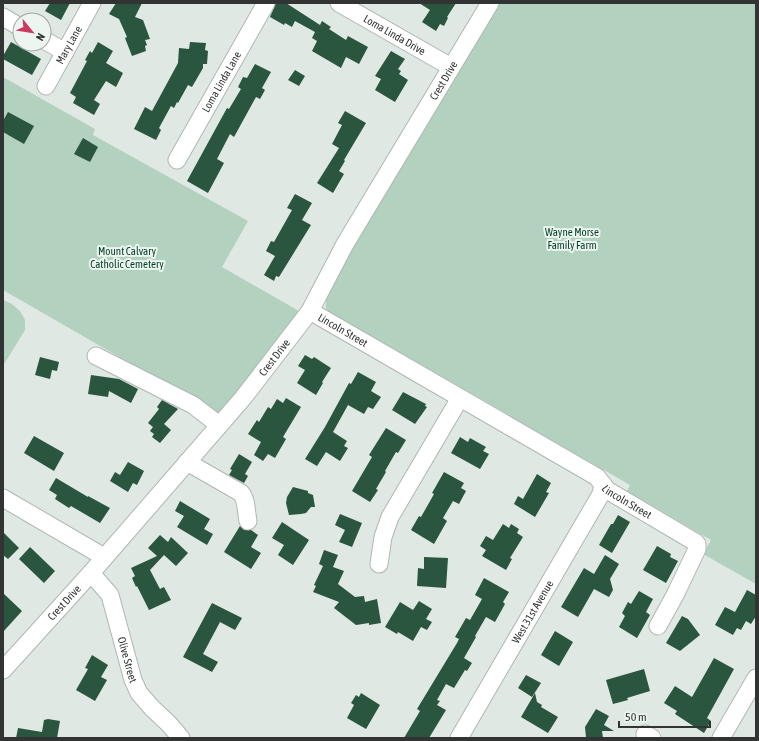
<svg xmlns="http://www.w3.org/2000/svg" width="759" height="741" viewBox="0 0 759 741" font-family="'Asap Condensed',sans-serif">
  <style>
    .green { fill: #b2d1bf }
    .building { fill: #2a553f }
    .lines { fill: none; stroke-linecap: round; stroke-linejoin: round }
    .minor-casing { stroke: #afb7b2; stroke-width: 19 }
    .minor { stroke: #fff; stroke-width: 17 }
    .labels { text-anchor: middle; stroke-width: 4; stroke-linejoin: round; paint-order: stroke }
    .street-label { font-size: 11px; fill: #313432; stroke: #edf5f0 }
    .park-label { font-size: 11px; fill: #003e25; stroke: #edf5f0 }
  </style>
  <rect width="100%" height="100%" fill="#e0e8e3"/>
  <path class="green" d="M 499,3 L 756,3 L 756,584 L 703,554 L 711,540 L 627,491 L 630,485 L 328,311 L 326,309 L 326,299 L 358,236 Z
    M 3,77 L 95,129 L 93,135 L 248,221 L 222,267 L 299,311 L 220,415 L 3,290 Z
    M 3,300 L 12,304 L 20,311 L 25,320 L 25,330 L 3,366 Z"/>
  <path class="building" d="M 50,3 L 70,3 L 61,20 L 45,11 Z
    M 116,3 L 142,3 L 135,17 L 143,20 L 150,39 L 145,40 L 147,45 L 145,46 L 146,51 L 132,56 L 125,38 L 127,37 L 119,19 L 109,14 Z
    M 276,3 L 286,3 L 320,25 L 322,21 L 331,27 L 329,29 L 346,40 L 348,36 L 368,47 L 359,64 L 346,57 L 341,68 L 312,51 L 317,41 L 312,38 L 315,32 L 295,21 L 292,27 L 285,23 L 284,25 L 270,17 Z
    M 419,3 L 456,3 L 447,17 L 448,18 L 444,26 L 440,24 L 436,31 L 422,22 L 430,10 Z
    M 11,42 L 41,59 L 32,75 L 3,59 L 3,56 Z
    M 98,42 L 113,51 L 106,63 L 123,73 L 116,87 L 106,81 L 94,100 L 100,104 L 94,115 L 73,103 L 76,97 L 70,93 L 87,61 L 85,60 L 90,51 L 92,53 Z
    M 190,42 L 206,43 L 205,50 L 208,51 L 207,64 L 203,64 L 203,68 L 192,87 L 188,85 L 178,103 L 177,102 L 174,108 L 171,106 L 159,128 L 161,130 L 156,140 L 134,129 L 145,107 L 152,111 L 178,63 L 179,48 L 189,49 Z
    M 391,51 L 405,59 L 398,69 L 401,71 L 399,74 L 408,80 L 395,102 L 375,90 L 381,79 L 375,76 Z
    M 255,64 L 271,72 L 262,88 L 265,90 L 260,99 L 256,97 L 234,137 L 230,134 L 217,159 L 224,163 L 208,193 L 187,181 L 227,108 L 229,109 L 241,89 L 238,87 L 243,77 L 247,78 Z
    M 295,70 L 305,76 L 299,86 L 288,80 Z
    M 345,111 L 366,123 L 344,160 L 345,161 L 339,171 L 344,174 L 333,193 L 317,183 L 339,148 L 332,144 L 342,125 L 338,123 Z
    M 8,112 L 34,126 L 24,144 L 3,132 L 3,121 Z
    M 83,138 L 98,147 L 90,162 L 74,154 Z
    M 295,194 L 312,203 L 302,220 L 311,225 L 279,277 L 276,276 L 274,281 L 264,275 L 275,256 L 266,251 L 271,241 L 274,242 L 292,210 L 287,208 Z
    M 305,355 L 312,359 L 314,357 L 331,368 L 322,382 L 323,383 L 316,395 L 297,383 L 305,370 L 298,366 Z
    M 40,357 L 59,362 L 57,371 L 52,370 L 50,379 L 35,375 Z
    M 358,372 L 376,382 L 371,391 L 381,397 L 373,409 L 368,407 L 364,414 L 348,405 L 333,432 L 347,441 L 344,446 L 348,448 L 340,461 L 326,452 L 317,466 L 305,459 L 325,427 L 349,383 L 351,384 Z
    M 91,375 L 119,379 L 138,389 L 131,403 L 109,391 L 108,397 L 88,394 Z
    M 403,392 L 426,404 L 425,406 L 427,407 L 415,424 L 392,410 Z
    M 286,398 L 301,407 L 283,437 L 286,439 L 275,458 L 268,454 L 263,461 L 254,455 L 261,442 L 248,434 L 257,420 L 259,422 L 268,407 L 271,409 L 277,399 L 283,403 Z
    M 162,400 L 178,409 L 164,424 L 171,430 L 160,443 L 152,437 L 154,434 L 150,431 L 153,427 L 148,423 L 159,409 L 157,407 Z
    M 386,428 L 406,440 L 398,453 L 396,452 L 385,471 L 386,472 L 376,489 L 378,490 L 370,502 L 352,491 L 372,457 L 369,455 Z
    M 34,436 L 64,453 L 54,471 L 24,453 Z
    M 460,437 L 468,442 L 470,438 L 486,447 L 483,451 L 489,454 L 480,469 L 451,453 Z
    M 239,454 L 252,462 L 245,474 L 248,476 L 244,483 L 229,475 L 232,470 L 230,469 Z
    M 128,462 L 144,471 L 137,485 L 133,483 L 128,492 L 110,481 L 115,472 L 120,475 Z
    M 444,472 L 464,483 L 461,488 L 466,491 L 459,504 L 453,501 L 443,518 L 447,521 L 434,544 L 411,530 L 419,516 L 421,517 L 434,494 L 432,493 Z
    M 537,474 L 551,483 L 546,492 L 549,493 L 535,517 L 514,504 L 518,496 L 523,499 Z
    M 56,478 L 88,497 L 88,496 L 110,508 L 100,523 L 71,506 L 69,508 L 55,499 L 57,495 L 49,490 Z
    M 293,487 L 308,491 L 308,493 L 313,495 L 315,507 L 311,507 L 306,513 L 301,514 L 289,515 L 286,503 L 287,497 Z
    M 180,501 L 210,519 L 204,529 L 213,534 L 207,545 L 177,527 L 184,516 L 175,511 Z
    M 340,514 L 362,523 L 352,547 L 339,542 L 345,530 L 335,525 Z
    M 618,515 L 630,522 L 612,553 L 599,545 L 611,524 L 613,524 Z
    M 282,522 L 309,540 L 293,565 L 278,555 L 284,545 L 272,538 Z
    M 503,524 L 509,528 L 511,524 L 519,529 L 517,533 L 523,537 L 510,558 L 512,559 L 506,570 L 482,556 L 486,550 L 480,546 L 486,536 L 493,540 Z
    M 240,526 L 244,530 L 251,530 L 258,535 L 251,547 L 261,553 L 251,569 L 224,552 Z
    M 3,532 L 19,548 L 8,559 L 3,555 Z
    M 160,535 L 168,542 L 171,537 L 188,553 L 176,566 L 164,555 L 150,570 L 160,589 L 164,587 L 171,600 L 149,610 L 137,586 L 136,587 L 132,578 L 135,576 L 131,568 L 157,556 L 148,548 Z
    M 657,546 L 671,554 L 670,557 L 678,561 L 666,583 L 643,570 Z
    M 30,547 L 55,571 L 44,583 L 19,559 Z
    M 324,550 L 338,555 L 333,567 L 344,571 L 338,584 L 355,597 L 364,596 L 365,602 L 377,599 L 381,623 L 369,625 L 369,623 L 356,625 L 334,608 L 339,602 L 313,592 L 316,586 L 314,585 L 323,566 L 319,564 Z
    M 605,555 L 619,564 L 610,579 L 613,590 L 609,597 L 594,589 L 578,617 L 561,607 L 584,568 L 594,574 Z
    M 424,557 L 448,558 L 446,588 L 417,586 L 418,568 L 424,569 Z
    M 484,578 L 509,592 L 503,602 L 505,604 L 495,622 L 486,617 L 475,636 L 476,637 L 464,658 L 472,663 L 467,671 L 465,670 L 454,688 L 446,684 L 437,700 L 440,701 L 437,705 L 446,710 L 429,738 L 404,738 L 420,711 L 417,709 L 457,643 L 459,639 L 455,637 L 466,618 L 470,620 L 482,599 L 475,595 Z
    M 747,590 L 756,595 L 756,616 L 751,624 L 746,621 L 741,630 L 737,628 L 733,635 L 715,625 L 725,607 L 735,612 Z
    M 639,591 L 653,599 L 646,612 L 650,615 L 637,638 L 619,627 L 625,616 L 622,613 L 628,602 L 631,604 Z
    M 3,593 L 22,611 L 3,632 Z
    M 419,601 L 432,609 L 426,619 L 432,622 L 427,630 L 421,627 L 413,641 L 398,632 L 397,634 L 385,627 L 400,602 L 413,610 Z
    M 212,603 L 242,618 L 235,630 L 220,622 L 203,654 L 218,662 L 212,672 L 183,657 Z
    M 682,616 L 688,619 L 700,635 L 680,651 L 666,643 Z
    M 555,631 L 573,642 L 559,666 L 541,655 Z
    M 92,655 L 108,665 L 101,677 L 107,680 L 95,701 L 76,690 L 88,669 L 85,668 Z
    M 714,658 L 734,669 L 707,718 L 711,721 L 704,733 L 675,714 L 677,711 L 664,703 L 675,686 L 692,697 Z
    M 644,669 L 650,691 L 627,698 L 628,700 L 613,704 L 606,680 Z
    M 526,675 L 541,683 L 532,697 L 518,688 Z
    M 361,693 L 380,705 L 366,729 L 347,718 L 354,705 L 351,703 L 356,695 L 359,697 Z
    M 535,693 L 537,702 L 542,705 L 541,707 L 558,717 L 548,733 L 521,717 Z
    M 596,709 L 609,716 L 604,725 L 614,731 L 602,731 L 603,738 L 586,738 L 585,727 Z
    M 48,719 L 60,721 L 57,738 L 16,738 L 18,728 L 42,732 L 44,720 Z"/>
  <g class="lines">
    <defs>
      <g id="minor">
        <path id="s1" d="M 339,3 L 451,67"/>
        <path d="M 3,17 L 20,27"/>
        <path d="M 44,40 L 65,52"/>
        <path id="s2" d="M 46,86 L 92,3"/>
        <path id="s3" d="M 177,160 L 266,3"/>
        <path id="s4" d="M 310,311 L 597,477 L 607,490 L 695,542 L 697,544 L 697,549 L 675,595 L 658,626"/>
        <path d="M 96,356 L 193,405 L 219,425"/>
        <path d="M 187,462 L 241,493 C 247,500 246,512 248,521"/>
        <path d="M 3,498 L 104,557"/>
        <path d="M 379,564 L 383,537 L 390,517 L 460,398"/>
        <path id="s5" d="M 91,573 L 110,595 L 133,680 L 139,693 L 152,708 L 169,724 L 181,738"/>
        <path id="s6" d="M 3,670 L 91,573 L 243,398 L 310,311 L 345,244 L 490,3"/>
        <path d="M 645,734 L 652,738"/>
        <path id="s7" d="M 459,738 L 601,494 L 603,485"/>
        <path d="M 721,738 L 756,678"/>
      </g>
    </defs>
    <use href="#minor" class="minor-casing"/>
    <use href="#minor" class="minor"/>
  </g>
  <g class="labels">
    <g class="street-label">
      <text dy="4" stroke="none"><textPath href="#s1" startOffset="64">Loma Linda Drive</textPath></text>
      <text dy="4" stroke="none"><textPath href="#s2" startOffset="47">Mary Lane</textPath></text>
      <text dy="4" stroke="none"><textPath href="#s6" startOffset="739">Crest Drive</textPath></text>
      <text dy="4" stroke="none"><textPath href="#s3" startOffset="90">Loma Linda Lane</textPath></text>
      <text dy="4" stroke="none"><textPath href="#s4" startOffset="38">Lincoln Street</textPath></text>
      <text dy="4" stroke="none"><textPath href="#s6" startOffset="414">Crest Drive</textPath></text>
      <text dy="4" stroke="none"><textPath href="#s4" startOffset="371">Lincoln Street</textPath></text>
      <text dy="4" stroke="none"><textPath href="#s6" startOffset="91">Crest Drive</textPath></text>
      <text dy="4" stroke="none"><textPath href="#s7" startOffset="146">West 31st Avenue</textPath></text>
      <text dy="4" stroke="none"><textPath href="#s5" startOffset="96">Olive Street</textPath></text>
    </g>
    <g class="park-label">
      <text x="572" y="236">Wayne Morse<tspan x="572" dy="13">Family Farm</tspan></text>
      <text x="127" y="255">Mount Calvary<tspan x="127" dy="13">Catholic Cemetery</tspan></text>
    </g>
  </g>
  <rect width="759" height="741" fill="none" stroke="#313432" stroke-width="8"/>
  <g transform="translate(32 32) rotate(120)"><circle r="19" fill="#edf5f0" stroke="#a2a8a4"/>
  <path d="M0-3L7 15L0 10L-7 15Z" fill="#cb3b61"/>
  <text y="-6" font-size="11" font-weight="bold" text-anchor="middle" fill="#313432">N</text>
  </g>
  <path d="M619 721v6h91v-6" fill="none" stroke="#313432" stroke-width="2"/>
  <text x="625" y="721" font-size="12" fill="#313432" stroke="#edf5f0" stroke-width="3" paint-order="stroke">50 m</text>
</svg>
